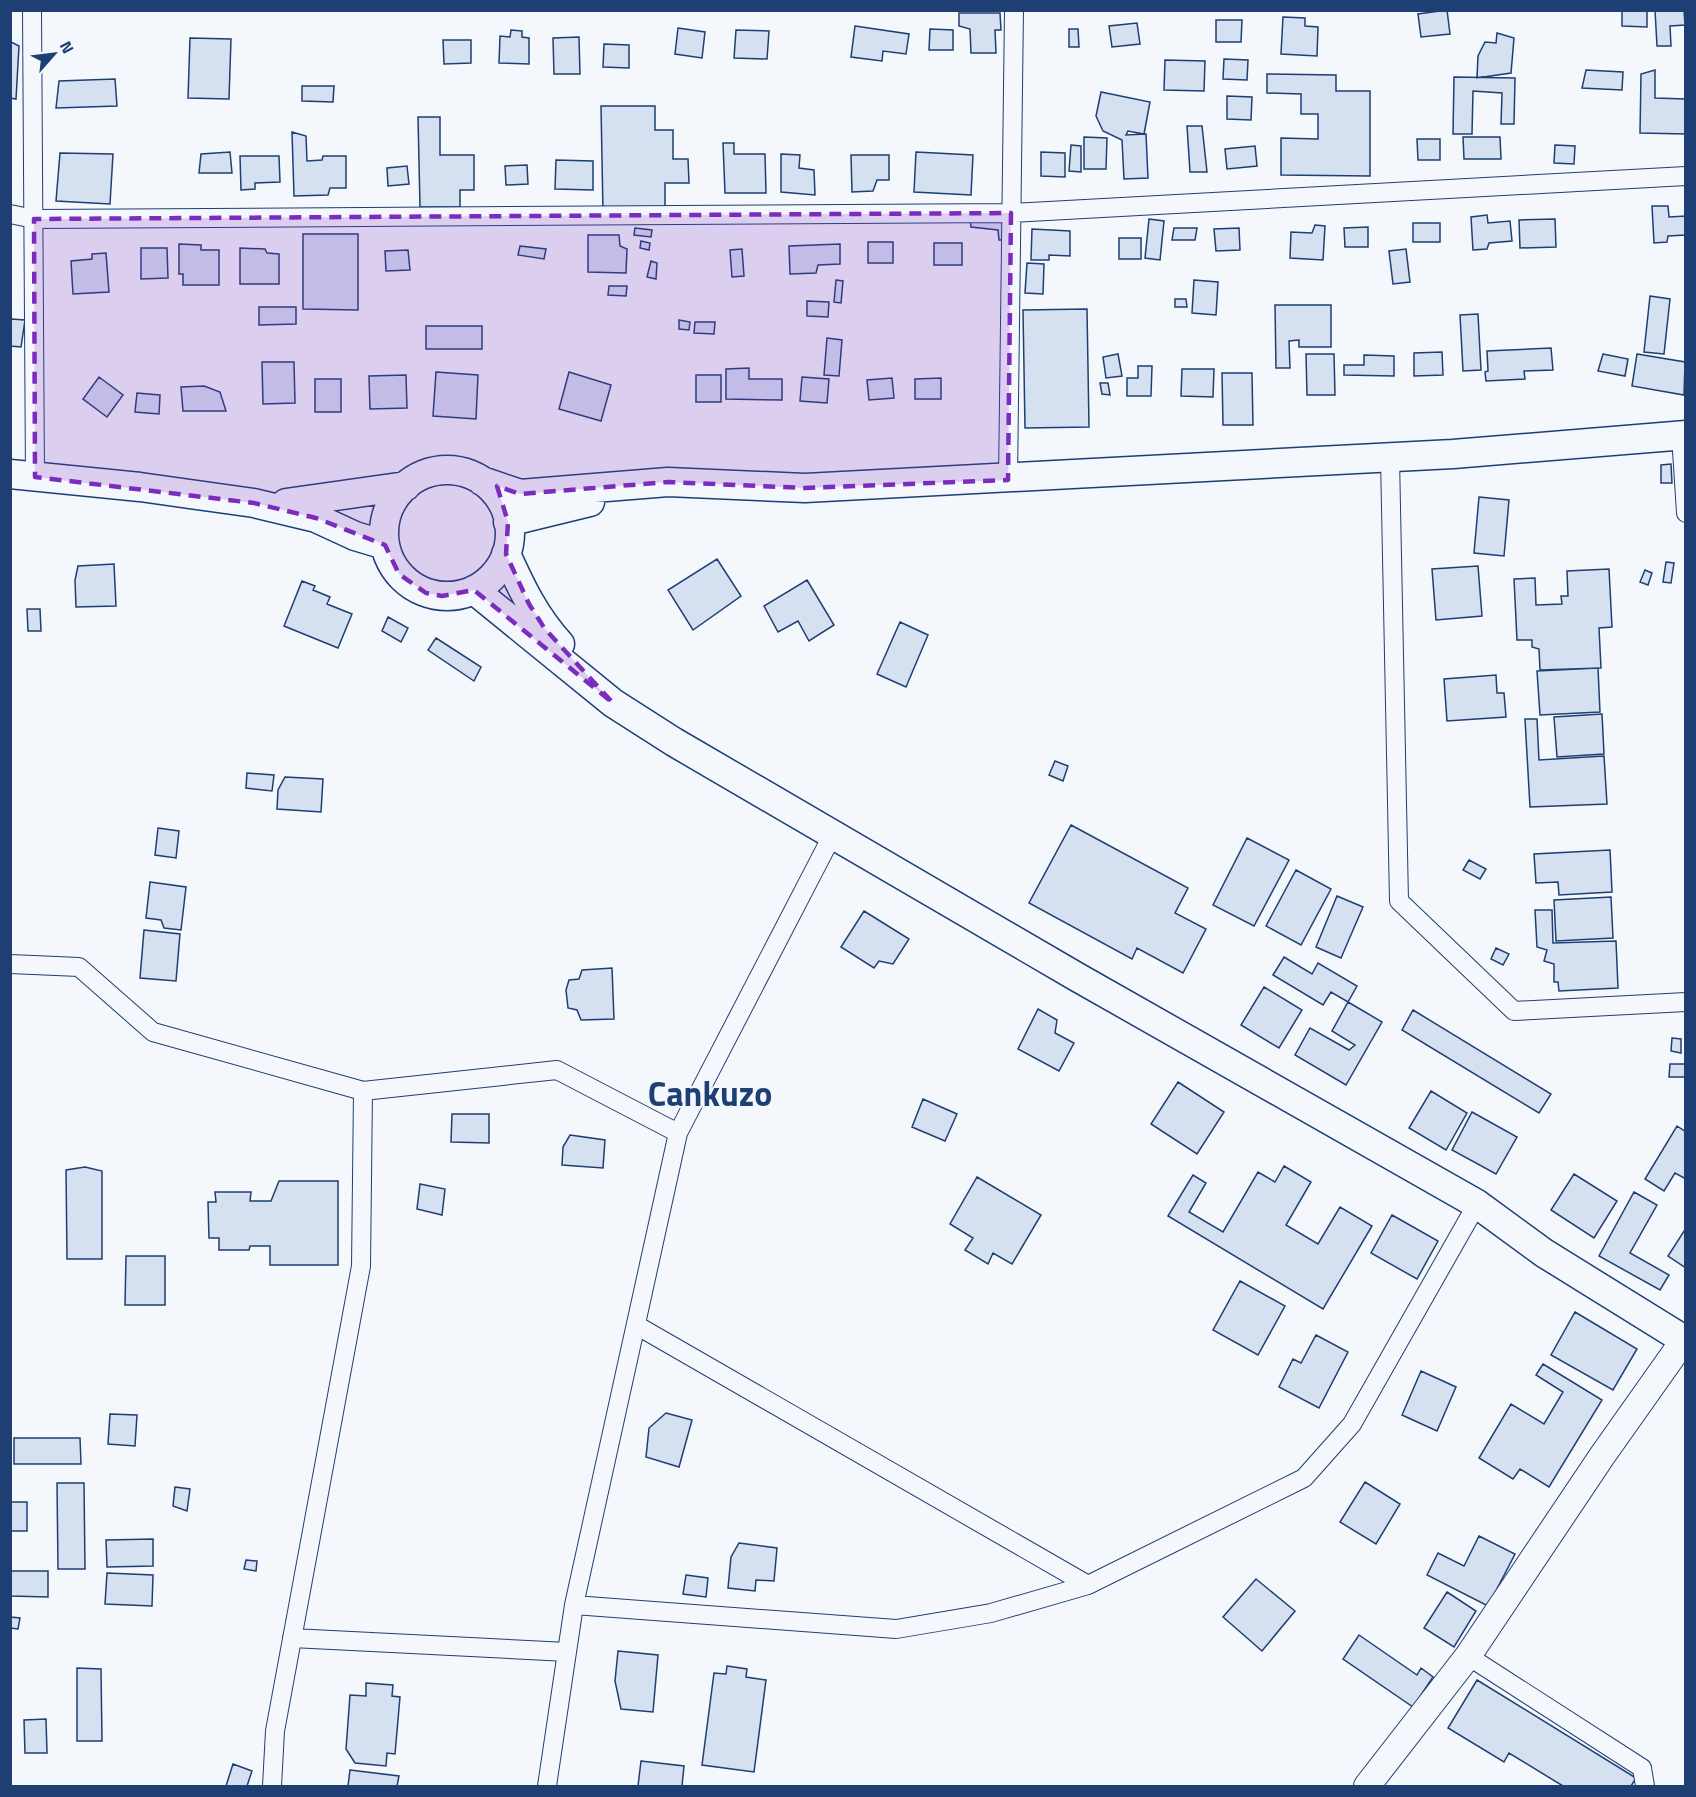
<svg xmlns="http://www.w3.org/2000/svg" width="1696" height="1797" viewBox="0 0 1696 1797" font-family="'Titillium Web',sans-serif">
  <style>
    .building { fill: #d5e0f0; stroke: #1d3f73; stroke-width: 1.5 }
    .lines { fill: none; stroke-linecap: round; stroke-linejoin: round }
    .street-casing { stroke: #1d3f73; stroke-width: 20 }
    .secondary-casing { stroke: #1d3f73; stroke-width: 28 }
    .primary-casing { stroke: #1d3f73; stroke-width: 31 }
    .street { stroke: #f4f7fb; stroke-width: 18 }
    .secondary { stroke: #f4f7fb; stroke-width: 26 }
    .primary { stroke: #f4f7fb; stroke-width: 28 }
    .marked { fill: #7b2cbf; fill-opacity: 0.2; stroke: #7b2cbf; stroke-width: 4.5; stroke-dasharray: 12 8; stroke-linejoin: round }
    .labels { text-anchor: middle; stroke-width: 4.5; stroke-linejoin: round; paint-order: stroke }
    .town-label { font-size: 34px; font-weight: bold; fill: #1d3f73; stroke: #f4f7fb }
  </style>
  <rect width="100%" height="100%" fill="#f4f7fb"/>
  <path class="building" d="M 1447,10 L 1450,34 L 1421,37 L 1418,14 Z
    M 1622,10 L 1647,10 L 1647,27 L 1622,26 Z
    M 1655,10 L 1684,10 L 1685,25 L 1670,26 L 1671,46 L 1657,46 Z
    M 959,13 L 1000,13 L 1001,30 L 995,30 L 996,53 L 971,53 L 970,29 L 959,26 Z
    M 1283,17 L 1305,18 L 1305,26 L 1318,27 L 1317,56 L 1281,54 Z
    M 1216,20 L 1242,20 L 1241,42 L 1216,42 Z
    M 1137,23 L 1140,44 L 1112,47 L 1109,26 Z
    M 855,26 L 909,34 L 906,54 L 883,51 L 882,61 L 851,57 Z
    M 678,28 L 705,32 L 702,58 L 675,54 Z
    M 930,29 L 953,30 L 953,50 L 929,50 Z
    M 1069,29 L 1078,29 L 1079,47 L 1069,47 Z
    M 511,30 L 522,31 L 522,37 L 529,38 L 529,64 L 499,63 L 500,36 L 510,37 Z
    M 736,30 L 769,31 L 767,59 L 734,58 Z
    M 10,31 L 11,42 L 19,46 L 16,99 L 10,98 Z
    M 1497,33 L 1514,38 L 1511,73 L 1477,78 L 1478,56 L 1485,42 L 1496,43 Z
    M 579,37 L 580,74 L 554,74 L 553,38 Z
    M 190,38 L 231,39 L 229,99 L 188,98 Z
    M 443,40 L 471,40 L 471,63 L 444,64 Z
    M 604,44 L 629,45 L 629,68 L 603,67 Z
    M 1224,59 L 1248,60 L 1247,80 L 1223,79 Z
    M 1165,60 L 1205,61 L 1204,91 L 1164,90 Z
    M 1586,70 L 1623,72 L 1622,90 L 1582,88 Z
    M 1655,70 L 1655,98 L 1686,99 L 1686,134 L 1640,133 L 1641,74 Z
    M 1267,74 L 1336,75 L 1336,91 L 1370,91 L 1370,176 L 1281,175 L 1281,138 L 1318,139 L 1318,114 L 1301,114 L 1301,94 L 1267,93 Z
    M 1454,77 L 1515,78 L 1514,124 L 1501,124 L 1502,93 L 1473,91 L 1472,134 L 1453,134 Z
    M 115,79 L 117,106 L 56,108 L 59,81 Z
    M 302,86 L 334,86 L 333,102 L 302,101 Z
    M 1101,92 L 1150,102 L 1144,134 L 1128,131 L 1126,135 L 1146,134 L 1148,178 L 1124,179 L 1122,140 L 1103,131 L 1096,116 Z
    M 1227,96 L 1252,97 L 1251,120 L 1227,119 Z
    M 601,106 L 655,106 L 655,130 L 673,130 L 673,159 L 688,159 L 689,183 L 665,183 L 665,212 L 603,212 Z
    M 418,117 L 440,117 L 440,155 L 474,155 L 474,190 L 460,190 L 460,207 L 420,207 Z
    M 1187,126 L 1202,126 L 1207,172 L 1190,172 Z
    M 292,132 L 306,136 L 307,161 L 322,160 L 323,156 L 346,156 L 346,188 L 330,188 L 328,195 L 294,196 Z
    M 1084,137 L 1107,138 L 1106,169 L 1084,169 Z
    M 1463,137 L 1500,137 L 1501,159 L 1464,159 Z
    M 1417,139 L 1440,139 L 1440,160 L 1418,160 Z
    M 723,143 L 734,143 L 734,154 L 765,154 L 766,193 L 725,193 Z
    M 1071,145 L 1081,146 L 1081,172 L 1069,171 Z
    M 1555,145 L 1575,146 L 1574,164 L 1554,163 Z
    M 1255,146 L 1257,166 L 1227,169 L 1225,149 Z
    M 230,152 L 232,173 L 199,173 L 201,154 Z
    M 916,152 L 973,155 L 971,195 L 914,192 Z
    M 1041,152 L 1065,153 L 1065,177 L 1041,176 Z
    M 60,153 L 113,154 L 110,204 L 56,201 Z
    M 781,154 L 800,155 L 799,168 L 814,170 L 815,195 L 781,192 Z
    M 851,155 L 889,155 L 889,180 L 877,180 L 873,191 L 852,192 Z
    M 240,156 L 279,156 L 280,182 L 255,183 L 255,189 L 241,190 Z
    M 556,160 L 593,161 L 593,190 L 555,189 Z
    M 527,165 L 528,184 L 506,185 L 505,166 Z
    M 407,166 L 409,184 L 388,186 L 387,168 Z
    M 1652,206 L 1668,206 L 1669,217 L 1686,216 L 1686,235 L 1668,236 L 1667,242 L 1654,243 Z
    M 1487,215 L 1488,223 L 1510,221 L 1512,241 L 1489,243 L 1487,249 L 1473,250 L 1471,217 Z
    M 970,218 L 992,219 L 1006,224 L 1006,240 L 999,240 L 998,230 L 971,227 Z
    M 1149,219 L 1164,221 L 1160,260 L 1145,258 Z
    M 1555,219 L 1556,247 L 1520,248 L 1519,220 Z
    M 1413,223 L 1440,223 L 1440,242 L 1413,242 Z
    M 1315,225 L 1325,226 L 1323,260 L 1290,258 L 1291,232 L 1312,233 Z
    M 1368,227 L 1368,247 L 1345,247 L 1344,228 Z
    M 635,228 L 652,230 L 651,237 L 634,235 Z
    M 1174,228 L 1197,228 L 1195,240 L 1172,240 Z
    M 1239,228 L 1240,250 L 1216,251 L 1214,229 Z
    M 1032,229 L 1070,231 L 1070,256 L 1049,255 L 1049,260 L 1031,260 Z
    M 303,234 L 358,234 L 358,310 L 303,309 Z
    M 588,235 L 619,235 L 620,246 L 627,249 L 626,273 L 588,272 Z
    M 1119,238 L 1141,238 L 1141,259 L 1119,259 Z
    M 641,241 L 650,243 L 649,250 L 640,248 Z
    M 868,242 L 893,242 L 893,263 L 868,263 Z
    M 934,243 L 962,243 L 962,265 L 934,265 Z
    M 179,244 L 201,245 L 201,250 L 219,250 L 219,285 L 183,285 L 183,274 L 179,274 Z
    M 840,244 L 840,264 L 818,265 L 816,273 L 790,274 L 789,246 Z
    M 520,246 L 546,249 L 544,259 L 518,255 Z
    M 141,248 L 167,248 L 168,278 L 141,279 Z
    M 240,248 L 265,249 L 267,253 L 279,254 L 279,284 L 240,284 Z
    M 742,249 L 744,276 L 732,277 L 730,250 Z
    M 1406,249 L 1410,282 L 1393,284 L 1389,251 Z
    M 408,250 L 410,270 L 386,271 L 385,251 Z
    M 106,253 L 109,292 L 73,294 L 71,261 L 92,259 L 92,254 Z
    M 651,261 L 657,263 L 656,279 L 647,277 Z
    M 1027,263 L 1044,264 L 1043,294 L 1025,293 Z
    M 836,280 L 843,281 L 841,303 L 834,302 Z
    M 1194,280 L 1218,282 L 1216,315 L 1192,313 Z
    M 609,286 L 627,286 L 626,296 L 608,295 Z
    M 1650,296 L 1670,299 L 1664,354 L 1644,352 Z
    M 1175,299 L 1186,299 L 1187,307 L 1175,307 Z
    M 807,301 L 829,302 L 828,317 L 807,316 Z
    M 1275,305 L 1331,305 L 1331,347 L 1299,347 L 1299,340 L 1289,341 L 1290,368 L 1276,368 Z
    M 259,307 L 296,307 L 296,324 L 259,325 Z
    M 1087,309 L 1089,427 L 1025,428 L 1023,310 Z
    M 1478,314 L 1481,370 L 1463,371 L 1460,315 Z
    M 11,319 L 25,320 L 21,347 L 10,346 Z
    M 679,320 L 690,322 L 689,330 L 679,329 Z
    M 695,322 L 715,322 L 714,334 L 694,333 Z
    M 426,326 L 482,326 L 482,349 L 426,349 Z
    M 827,338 L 842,340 L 839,376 L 824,375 Z
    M 1551,348 L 1553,370 L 1524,371 L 1525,379 L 1486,381 L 1485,372 L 1488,371 L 1487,351 Z
    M 1442,352 L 1443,375 L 1414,376 L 1414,353 Z
    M 1118,354 L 1122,376 L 1106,378 L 1103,357 Z
    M 1306,354 L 1334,354 L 1335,395 L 1307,395 Z
    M 1603,354 L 1628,359 L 1625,376 L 1598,371 Z
    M 1637,354 L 1685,362 L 1684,395 L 1632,386 Z
    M 1364,355 L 1394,356 L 1394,376 L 1344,375 L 1344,365 L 1364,365 Z
    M 262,362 L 294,362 L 295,403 L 263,404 Z
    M 1138,366 L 1152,366 L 1151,396 L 1127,396 L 1127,378 L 1138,378 Z
    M 749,368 L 749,379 L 782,379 L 782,400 L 726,399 L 726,369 Z
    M 1182,369 L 1214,369 L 1213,397 L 1181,396 Z
    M 436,372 L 478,375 L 476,419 L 433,416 Z
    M 569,372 L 611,385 L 601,421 L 559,409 Z
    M 1222,373 L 1252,373 L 1253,425 L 1223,425 Z
    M 406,375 L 407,408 L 370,409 L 369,376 Z
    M 696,375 L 721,375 L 721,402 L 696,402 Z
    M 99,377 L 123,395 L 107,417 L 83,399 Z
    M 802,377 L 829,379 L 827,403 L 800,401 Z
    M 892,378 L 894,398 L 869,400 L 867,380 Z
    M 941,378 L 941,399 L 915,399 L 915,379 Z
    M 315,379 L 341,379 L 341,412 L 315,412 Z
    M 1100,383 L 1108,383 L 1110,395 L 1102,394 Z
    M 204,386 L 220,392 L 226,411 L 183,411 L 181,387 Z
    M 137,393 L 160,395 L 159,414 L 135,412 Z
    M 1671,464 L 1672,483 L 1661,483 L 1661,465 Z
    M 1479,497 L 1509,500 L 1504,556 L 1474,553 Z
    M 717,559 L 741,596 L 693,630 L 668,590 Z
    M 1666,562 L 1674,563 L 1671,583 L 1663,582 Z
    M 114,564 L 116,606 L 76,607 L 75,580 L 78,566 Z
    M 1478,566 L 1482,616 L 1436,620 L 1432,569 Z
    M 1609,569 L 1612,627 L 1599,628 L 1601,668 L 1540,670 L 1539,649 L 1532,647 L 1532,640 L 1517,640 L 1514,579 L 1535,578 L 1536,605 L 1562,604 L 1561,596 L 1568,596 L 1567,571 Z
    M 1645,570 L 1652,573 L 1648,585 L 1640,582 Z
    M 807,580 L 834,625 L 809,641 L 798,621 L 778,632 L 764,606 Z
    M 302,581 L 315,586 L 313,590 L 330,597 L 327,604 L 352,614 L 338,648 L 284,626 Z
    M 27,609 L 40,609 L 41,631 L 28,631 Z
    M 388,617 L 408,628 L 401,642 L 382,631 Z
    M 900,622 L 928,635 L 906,687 L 877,674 Z
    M 436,638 L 481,667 L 474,681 L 428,650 Z
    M 1598,668 L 1600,712 L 1540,715 L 1537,671 Z
    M 1496,675 L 1497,693 L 1504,693 L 1506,717 L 1447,721 L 1444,679 Z
    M 1602,714 L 1604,754 L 1557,757 L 1554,717 Z
    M 1525,719 L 1537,719 L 1539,760 L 1604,756 L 1607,804 L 1530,807 Z
    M 1055,761 L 1068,766 L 1063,781 L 1049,775 Z
    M 247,773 L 274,775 L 272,791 L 246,788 Z
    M 285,777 L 323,779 L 321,812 L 277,809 L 278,790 Z
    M 1071,825 L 1188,888 L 1175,913 L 1206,929 L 1183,973 L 1137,948 L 1132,959 L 1029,903 Z
    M 158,828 L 179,831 L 176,858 L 155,855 Z
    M 1247,838 L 1289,860 L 1254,926 L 1213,905 Z
    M 1610,850 L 1612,892 L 1559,895 L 1558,882 L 1536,883 L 1534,854 Z
    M 1469,860 L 1486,869 L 1480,879 L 1463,870 Z
    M 1296,870 L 1331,889 L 1301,945 L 1266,926 Z
    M 150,882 L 186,887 L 181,930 L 164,928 L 161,920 L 146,918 Z
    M 1337,896 L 1363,907 L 1341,958 L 1316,947 Z
    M 1611,897 L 1613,938 L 1556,941 L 1554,900 Z
    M 1535,910 L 1552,910 L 1553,943 L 1616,941 L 1618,988 L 1559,991 L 1558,982 L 1554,982 L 1554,964 L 1544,961 L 1547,950 L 1537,947 Z
    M 864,911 L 909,939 L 893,964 L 879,961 L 874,968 L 841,947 Z
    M 144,930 L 180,934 L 176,981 L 140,978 Z
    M 1496,948 L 1509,954 L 1503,965 L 1491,959 Z
    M 1284,957 L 1312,974 L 1318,963 L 1357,986 L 1348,1002 L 1331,992 L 1323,1005 L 1273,975 Z
    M 612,968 L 614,1019 L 581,1020 L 577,1010 L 568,1008 L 566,990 L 569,980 L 579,979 L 582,970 Z
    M 1264,987 L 1302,1010 L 1279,1048 L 1241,1025 Z
    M 1348,1002 L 1382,1022 L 1346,1085 L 1295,1055 L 1310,1028 L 1349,1050 L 1355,1045 L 1332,1031 Z
    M 1038,1009 L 1057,1020 L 1055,1033 L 1074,1043 L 1059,1071 L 1018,1049 Z
    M 1413,1010 L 1551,1094 L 1539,1113 L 1402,1030 Z
    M 1672,1038 L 1681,1039 L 1681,1053 L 1671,1051 Z
    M 1670,1064 L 1685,1064 L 1685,1077 L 1669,1077 Z
    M 1178,1082 L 1224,1112 L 1197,1154 L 1151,1124 Z
    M 1431,1091 L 1467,1113 L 1446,1150 L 1409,1128 Z
    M 923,1099 L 957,1114 L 945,1141 L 912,1127 Z
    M 1472,1112 L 1517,1137 L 1496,1174 L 1452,1150 Z
    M 452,1114 L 489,1114 L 489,1143 L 451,1142 Z
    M 1677,1126 L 1686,1132 L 1686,1179 L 1675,1173 L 1664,1191 L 1645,1179 Z
    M 570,1135 L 605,1140 L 603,1168 L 562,1165 L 563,1147 Z
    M 1284,1166 L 1311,1182 L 1286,1225 L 1318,1244 L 1340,1207 L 1372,1226 L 1323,1309 L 1168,1216 L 1193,1175 L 1206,1183 L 1189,1212 L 1223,1232 L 1258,1172 L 1275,1182 Z
    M 85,1167 L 102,1171 L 102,1259 L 67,1259 L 66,1170 Z
    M 1574,1174 L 1617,1201 L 1594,1238 L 1551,1210 Z
    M 977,1177 L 1041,1215 L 1012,1264 L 993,1253 L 988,1264 L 965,1250 L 973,1238 L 950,1224 Z
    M 279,1181 L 338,1181 L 338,1265 L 270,1265 L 270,1246 L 250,1246 L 249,1250 L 219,1250 L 219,1238 L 209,1238 L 208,1202 L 216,1202 L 215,1192 L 251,1192 L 250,1201 L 271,1201 Z
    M 420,1184 L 445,1189 L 442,1215 L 417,1209 Z
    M 1634,1192 L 1657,1205 L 1630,1253 L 1669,1275 L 1660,1290 L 1599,1256 Z
    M 1392,1215 L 1438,1241 L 1417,1279 L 1371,1253 Z
    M 1686,1228 L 1686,1268 L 1668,1256 Z
    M 126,1256 L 165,1256 L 165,1305 L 125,1305 Z
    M 1240,1281 L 1285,1306 L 1258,1355 L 1213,1330 Z
    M 1575,1312 L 1637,1349 L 1613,1390 L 1551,1355 Z
    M 1316,1335 L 1348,1352 L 1319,1408 L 1279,1387 L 1293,1359 L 1301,1363 Z
    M 1543,1364 L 1602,1400 L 1549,1487 L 1520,1469 L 1513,1479 L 1479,1458 L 1511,1404 L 1544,1424 L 1563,1392 L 1536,1375 Z
    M 1421,1371 L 1456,1387 L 1437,1431 L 1402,1415 Z
    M 666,1413 L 692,1420 L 679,1467 L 646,1457 L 649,1428 Z
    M 110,1414 L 137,1415 L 135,1446 L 108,1444 Z
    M 14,1438 L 80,1438 L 81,1464 L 14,1464 Z
    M 1365,1482 L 1400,1504 L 1376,1544 L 1340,1522 Z
    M 57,1483 L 84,1483 L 85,1569 L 58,1569 Z
    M 175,1487 L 190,1489 L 187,1511 L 173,1506 Z
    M 10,1502 L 27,1502 L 27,1531 L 10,1531 Z
    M 1479,1536 L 1515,1554 L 1488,1606 L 1427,1575 L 1438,1553 L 1464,1566 Z
    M 153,1539 L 153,1566 L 107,1567 L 106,1540 Z
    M 739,1543 L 777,1548 L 774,1581 L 756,1580 L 755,1591 L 728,1588 L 731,1557 Z
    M 246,1560 L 257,1561 L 256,1571 L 244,1569 Z
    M 10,1571 L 48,1571 L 48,1597 L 10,1596 Z
    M 107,1573 L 153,1575 L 152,1606 L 105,1604 Z
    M 686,1575 L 708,1578 L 706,1597 L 683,1594 Z
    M 1256,1579 L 1295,1611 L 1262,1651 L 1223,1617 Z
    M 1447,1592 L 1476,1611 L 1454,1647 L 1424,1628 Z
    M 10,1617 L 20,1618 L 18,1629 L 10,1628 Z
    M 1359,1635 L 1417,1675 L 1421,1668 L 1433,1677 L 1413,1707 L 1343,1659 Z
    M 618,1651 L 658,1655 L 653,1712 L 621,1709 L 615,1681 Z
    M 727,1666 L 747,1669 L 746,1677 L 766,1680 L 754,1772 L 702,1765 L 714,1673 L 726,1674 Z
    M 77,1668 L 101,1669 L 102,1741 L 77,1741 Z
    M 1477,1680 L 1636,1778 L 1631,1786 L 1563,1786 L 1509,1753 L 1504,1762 L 1448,1728 Z
    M 366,1683 L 393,1685 L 392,1696 L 400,1697 L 395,1754 L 387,1753 L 386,1766 L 355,1763 L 346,1749 L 350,1695 L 366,1696 Z
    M 46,1719 L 47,1753 L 25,1753 L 24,1720 Z
    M 641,1761 L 684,1766 L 682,1786 L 638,1786 Z
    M 233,1764 L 252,1771 L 247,1786 L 226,1786 Z
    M 350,1770 L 399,1776 L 397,1786 L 348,1786 Z"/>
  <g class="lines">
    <defs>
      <path id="street" d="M 32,10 L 35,477
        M 10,214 L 34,219 L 1011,213 L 1686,176
        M 1681,435 L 1686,513
        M 1390,458 L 1399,901 L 1514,1011 L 1686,1002
        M 1008,480 L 1014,10
        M 10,964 L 79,967 L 153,1032 L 363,1091 L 361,1266 L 275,1731 L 272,1786
        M 363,1091 L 557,1070 L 678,1133
        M 636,1325 L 1088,1585
        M 574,1605 L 896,1629 L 991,1613 L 1088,1585 L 1304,1478 L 1352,1424 L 1477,1204
        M 292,1638 L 567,1652
        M 1468,1656 L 1642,1768 L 1645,1786
        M 547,1786 L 574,1605 L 678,1133 L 833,834"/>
      <path id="secondary" d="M 1367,1786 L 1468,1656 L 1602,1456 L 1684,1340"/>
      <path id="primary" d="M384 533a63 63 0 1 1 126 0a63 63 0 1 1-126 0Z
        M 10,474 L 140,487 L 254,503 L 316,518 L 355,536 L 385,545
        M 482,481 L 520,494 L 668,482 L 805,488 L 1453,454 L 1686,435
        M 286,503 L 406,486
        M 508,522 L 590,502
        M 506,554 C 521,587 535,617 560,644
        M 474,590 L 613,703 L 674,742 L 1077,977 L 1477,1204 L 1544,1253 L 1686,1341"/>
    </defs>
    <use href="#street" class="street-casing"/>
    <use href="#secondary" class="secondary-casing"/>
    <use href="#primary" class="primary-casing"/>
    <use href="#street" class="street"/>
    <use href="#secondary" class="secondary"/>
    <use href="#primary" class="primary"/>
  </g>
  <path class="marked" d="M 1011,213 L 1008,480 L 805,488 L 668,482 L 520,494 L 497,486 L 508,522 L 506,554 L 529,604 L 545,629 L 613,703 L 474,590 L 442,596 L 426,593 L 399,574 L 385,545 L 316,518 L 254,503 L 35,477 L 34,219 Z"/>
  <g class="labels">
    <g class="town-label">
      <text x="710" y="1106">Cankuzo</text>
    </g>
  </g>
  <rect width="1696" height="1797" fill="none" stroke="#1d3f73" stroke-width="24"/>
  <g transform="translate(54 54) rotate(62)" stroke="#f4f7fb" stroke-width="4.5" paint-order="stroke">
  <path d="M0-4.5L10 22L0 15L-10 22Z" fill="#1d3f73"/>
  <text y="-9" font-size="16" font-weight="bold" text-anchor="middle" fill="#1d3f73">N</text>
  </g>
</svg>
